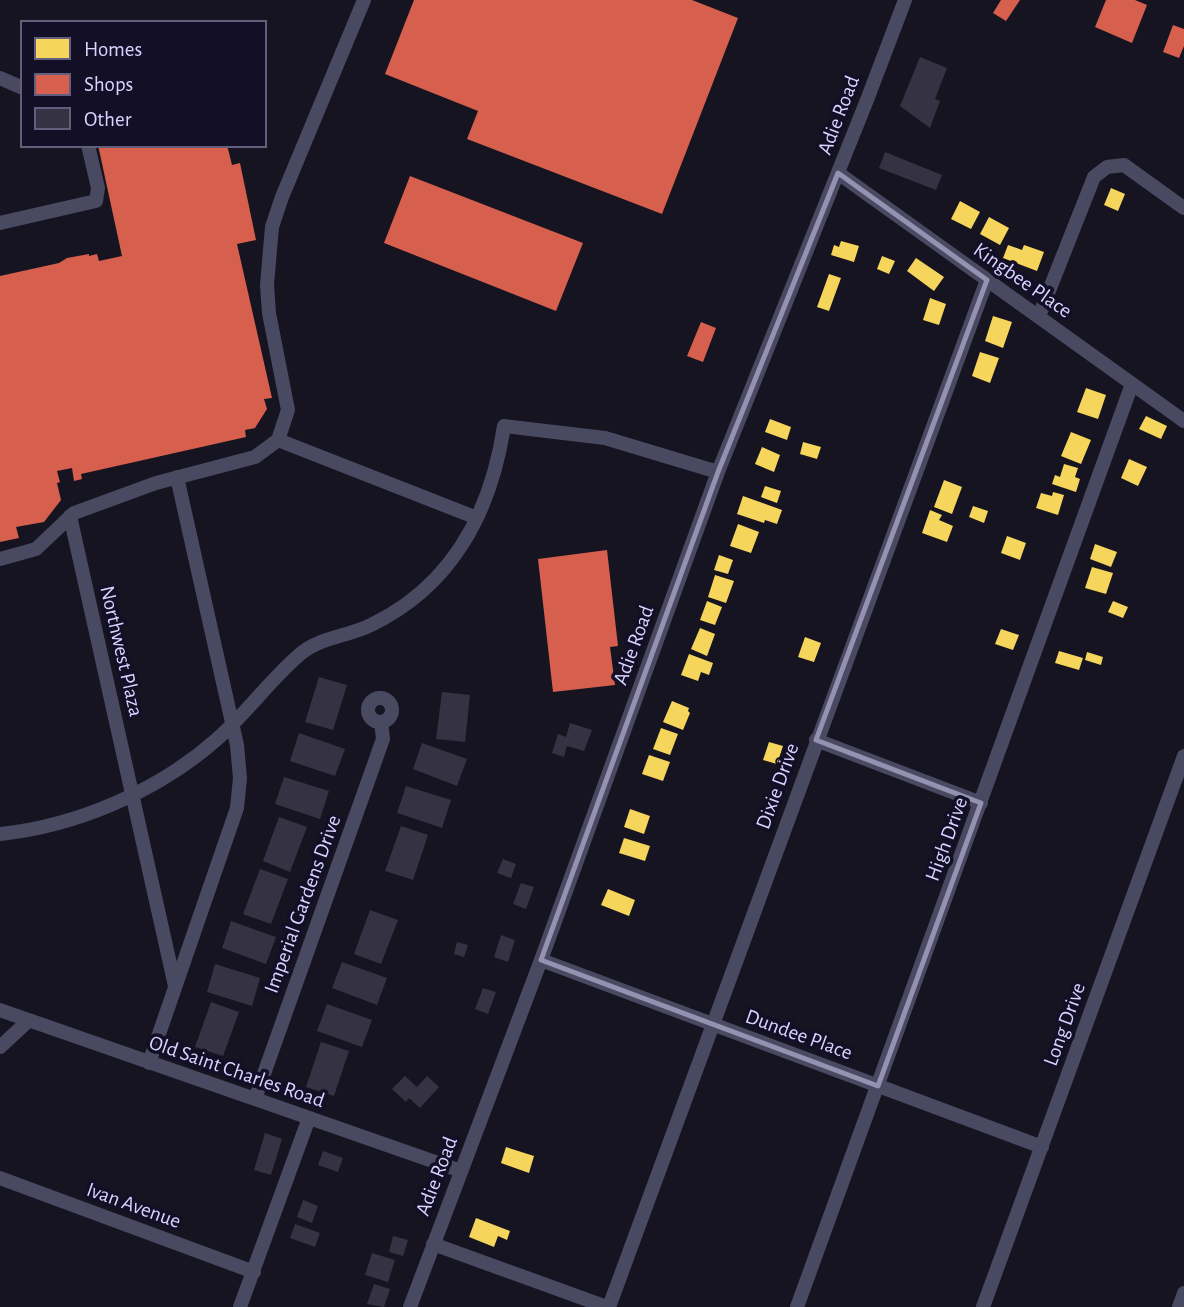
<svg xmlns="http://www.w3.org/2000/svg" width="1184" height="1307" viewBox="0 0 1184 1307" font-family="'Alegreya Sans',sans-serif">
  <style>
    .homes { fill: #f6d55c }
    .shops { fill: #d6604d }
    .building { fill: #343243 }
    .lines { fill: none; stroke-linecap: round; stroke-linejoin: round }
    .minor { stroke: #4a4962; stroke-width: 14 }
    .marked { fill: none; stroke: #9591b1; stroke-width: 5; stroke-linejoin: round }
    .labels { text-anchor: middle; stroke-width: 7; stroke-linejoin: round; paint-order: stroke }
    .street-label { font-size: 21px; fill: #d9d4ff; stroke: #130f26 }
  </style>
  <rect width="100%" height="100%" fill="#161421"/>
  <path class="homes" d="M 1111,188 L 1125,194 L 1118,211 L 1104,205 Z
    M 960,201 L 980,212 L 971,229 L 951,219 Z
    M 989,217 L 1009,228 L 1000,245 L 980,234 Z
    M 841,241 L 859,246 L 854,262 L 831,255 L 834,245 L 839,247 Z
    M 1008,245 L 1022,250 L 1024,245 L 1044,252 L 1037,271 L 1003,258 Z
    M 882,256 L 895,261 L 889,274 L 877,269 Z
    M 916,258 L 944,277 L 934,291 L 907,271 Z
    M 829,274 L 841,278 L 829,311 L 817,307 Z
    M 930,298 L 946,304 L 939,325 L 923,320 Z
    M 993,316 L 1012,322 L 1003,348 L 985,341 Z
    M 980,352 L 999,358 L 990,383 L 972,376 Z
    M 1086,388 L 1106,395 L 1098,419 L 1077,412 Z
    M 1146,416 L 1167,426 L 1161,439 L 1139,429 Z
    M 770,419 L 791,427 L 787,440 L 765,432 Z
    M 1071,432 L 1091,440 L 1081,464 L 1061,456 Z
    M 803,442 L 821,447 L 817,459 L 800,454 Z
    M 762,447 L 780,455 L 774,472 L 755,464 Z
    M 1129,459 L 1147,467 L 1138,486 L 1121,478 Z
    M 1064,464 L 1078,468 L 1075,477 L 1080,479 L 1076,492 L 1052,484 L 1055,475 L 1060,477 Z
    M 944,480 L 962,487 L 952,514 L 934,507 Z
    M 765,486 L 781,491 L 777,503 L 761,497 Z
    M 1053,492 L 1064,495 L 1058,515 L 1036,508 L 1041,493 L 1052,496 Z
    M 743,496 L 782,510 L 777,524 L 765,520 L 764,523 L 737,514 Z
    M 973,506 L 988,511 L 984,523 L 969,517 Z
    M 930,510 L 942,515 L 939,520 L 953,526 L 947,542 L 922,533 Z
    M 738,524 L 759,532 L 751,553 L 730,546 Z
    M 1007,536 L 1026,543 L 1020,560 L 1001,553 Z
    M 1095,544 L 1117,552 L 1111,567 L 1090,559 Z
    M 719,555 L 733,560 L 728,574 L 714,570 Z
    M 1092,567 L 1113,573 L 1106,594 L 1085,588 Z
    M 715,575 L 734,581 L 726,603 L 708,597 Z
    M 707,601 L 722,607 L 715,625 L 700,620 Z
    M 1113,601 L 1128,607 L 1123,618 L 1108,612 Z
    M 700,628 L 715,634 L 707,656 L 691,649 Z
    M 1001,629 L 1019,635 L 1013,650 L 995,644 Z
    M 805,637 L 821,643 L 814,662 L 798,657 Z
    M 1059,651 L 1083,658 L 1079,670 L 1055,663 Z
    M 1087,652 L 1103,657 L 1101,665 L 1085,660 Z
    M 689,654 L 713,663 L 709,675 L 701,672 L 698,681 L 681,675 Z
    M 672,701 L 689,708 L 688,711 L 690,713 L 683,730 L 663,722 Z
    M 661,728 L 678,734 L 670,755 L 653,749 Z
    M 769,742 L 783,746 L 777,764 L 763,760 Z
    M 649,755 L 670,762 L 663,781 L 642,774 Z
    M 630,809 L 650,816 L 644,834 L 624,827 Z
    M 624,838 L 650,846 L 645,861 L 619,853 Z
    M 608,889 L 635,900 L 629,916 L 601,905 Z
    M 506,1147 L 534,1156 L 529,1173 L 501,1163 Z
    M 476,1218 L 510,1231 L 507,1240 L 498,1236 L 494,1247 L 469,1237 Z"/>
  <path class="shops" d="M 414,0 L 692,0 L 738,18 L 662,214 L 467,139 L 478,111 L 385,74 Z
    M 1001,0 L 1020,0 L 1006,21 L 993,13 Z
    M 1106,0 L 1135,0 L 1147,5 L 1132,43 L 1095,27 Z
    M 1173,25 L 1184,29 L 1184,46 L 1179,58 L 1163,52 Z
    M 98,145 L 227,145 L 232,165 L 240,163 L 256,240 L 237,244 L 272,398 L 264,399 L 267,409 L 255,428 L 245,430 L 246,437 L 81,474 L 82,479 L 74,481 L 72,468 L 57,471 L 60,482 L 57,483 L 61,500 L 44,522 L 16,527 L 19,538 L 0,542 L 0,276 L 59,263 L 67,258 L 89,254 L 89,256 L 97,254 L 99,261 L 122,256 Z
    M 410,176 L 583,243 L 556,311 L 384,243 Z
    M 701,322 L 716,328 L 703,362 L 687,356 Z
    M 607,550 L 618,646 L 610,647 L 615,685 L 553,692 L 538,559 Z"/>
  <path class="building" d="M 920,57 L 947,68 L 935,99 L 940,101 L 930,128 L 900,106 Z
    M 885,152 L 942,175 L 936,190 L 879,168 Z
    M 319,677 L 347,685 L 333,730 L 305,722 Z
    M 442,692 L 470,695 L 465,742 L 436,739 Z
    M 570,723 L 592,730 L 584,751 L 567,746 L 564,757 L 552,753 L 558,734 L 566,737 Z
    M 299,733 L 345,749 L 335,776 L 290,761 Z
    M 422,743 L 467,759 L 457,786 L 413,769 Z
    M 284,777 L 329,791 L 320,819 L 275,804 Z
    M 406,786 L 451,800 L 442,828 L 397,813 Z
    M 279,817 L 307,827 L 290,872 L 263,861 Z
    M 401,826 L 428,835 L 413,880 L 385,871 Z
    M 503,859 L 516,864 L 511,878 L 497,873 Z
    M 260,869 L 288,879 L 271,924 L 243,914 Z
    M 521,883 L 534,887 L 526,909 L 513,904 Z
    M 370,910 L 398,920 L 381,964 L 354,954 Z
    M 231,921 L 276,937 L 266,964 L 222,948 Z
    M 501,935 L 515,940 L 508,962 L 494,957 Z
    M 457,942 L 468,945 L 464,957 L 454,954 Z
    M 342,962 L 387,978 L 377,1005 L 332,988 Z
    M 215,964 L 260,978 L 252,1006 L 207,992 Z
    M 483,988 L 496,992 L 488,1014 L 475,1009 Z
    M 211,1002 L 239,1012 L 223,1056 L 195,1047 Z
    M 327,1004 L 372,1020 L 362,1047 L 317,1031 Z
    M 321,1042 L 349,1051 L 334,1096 L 306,1087 Z
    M 405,1076 L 417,1087 L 427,1076 L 439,1087 L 420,1108 L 409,1098 L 406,1102 L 392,1089 Z
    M 265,1133 L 282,1139 L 271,1175 L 254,1170 Z
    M 323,1151 L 343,1158 L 338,1172 L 318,1165 Z
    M 303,1200 L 318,1206 L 312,1223 L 297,1217 Z
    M 295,1224 L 320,1233 L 315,1247 L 290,1238 Z
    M 393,1236 L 408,1240 L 403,1256 L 389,1252 Z
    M 372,1253 L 395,1260 L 388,1282 L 365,1275 Z
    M 374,1284 L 390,1289 L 384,1307 L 367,1304 Z"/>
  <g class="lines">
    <path class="minor" d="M 0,78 L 23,88
      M 838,173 L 1184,421
      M 0,223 L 96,201 L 98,188 L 88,145
      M 1039,316 L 1094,177 L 1107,167 L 1124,165 L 1184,208
      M 278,440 L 477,518
      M 70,516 L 175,986
      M 0,559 L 36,549 L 74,513 L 156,483 L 255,457 L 278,440 L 288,410 L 269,313 L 267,285 L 272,227 L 282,197 L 364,0
      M368 710a12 12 0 1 1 24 0a12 12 0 1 1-24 0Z
      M 816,740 L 981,803
      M 0,834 C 77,826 158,791 216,740 C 246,714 269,681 298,656 C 318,637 347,637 371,625 C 452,586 491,512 504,426 L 605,438 L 718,472
      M 541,960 L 1042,1147
      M 0,1010 L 461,1171
      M 0,1047 L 28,1021
      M 149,1063 L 237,808 L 240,778 L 237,745 L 177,477
      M 255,1099 L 383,739 L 381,722
      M 0,1178 L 254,1272
      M 433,1244 L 607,1307
      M 240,1307 L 309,1118
      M 410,1307 L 541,960 L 718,472 L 867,100 L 905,0
      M 609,1307 L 987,280
      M 797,1307 L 1132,384
      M 983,1307 L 1184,756
      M 1179,1307 L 1184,1293"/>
  </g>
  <path class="marked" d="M 838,173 L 987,280 L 816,740 L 981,803 L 878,1086 L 541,960 L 718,472 Z"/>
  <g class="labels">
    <g class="street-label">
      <text transform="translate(838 115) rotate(-69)" y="7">Adie Road</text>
      <text transform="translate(1023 280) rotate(35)" y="7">Kingbee Place</text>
      <text transform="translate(633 645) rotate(-70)" y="7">Adie Road</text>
      <text transform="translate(122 651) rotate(77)" y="7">Northwest Plaza</text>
      <text transform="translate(777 786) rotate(-70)" y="7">Dixie Drive</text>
      <text transform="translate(946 839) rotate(-70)" y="7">High Drive</text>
      <text transform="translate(302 904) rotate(-70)" y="7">Imperial Gardens Drive</text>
      <text transform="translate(1064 1024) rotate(-70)" y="7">Long Drive</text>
      <text transform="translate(799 1034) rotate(20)" y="7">Dundee Place</text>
      <text transform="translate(237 1071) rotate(19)" y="7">Old Saint Charles Road</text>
      <text transform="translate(436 1176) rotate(-69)" y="7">Adie Road</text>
      <text transform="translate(134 1205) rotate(20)" y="7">Ivan Avenue</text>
    </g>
  </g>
  <rect x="21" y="21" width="245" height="126" fill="#130f26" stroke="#625e7d" stroke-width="2"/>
  <rect x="35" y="38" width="35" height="21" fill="#f6d55c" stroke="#625e7d" stroke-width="2"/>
  <text x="84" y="56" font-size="21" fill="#d9d4ff">Homes</text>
  <rect x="35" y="74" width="35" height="21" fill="#d6604d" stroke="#625e7d" stroke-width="2"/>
  <text x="84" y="91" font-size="21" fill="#d9d4ff">Shops</text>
  <rect x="35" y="108" width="35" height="21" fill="#343243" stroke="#625e7d" stroke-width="2"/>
  <text x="84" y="126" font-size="21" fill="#d9d4ff">Other</text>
</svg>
